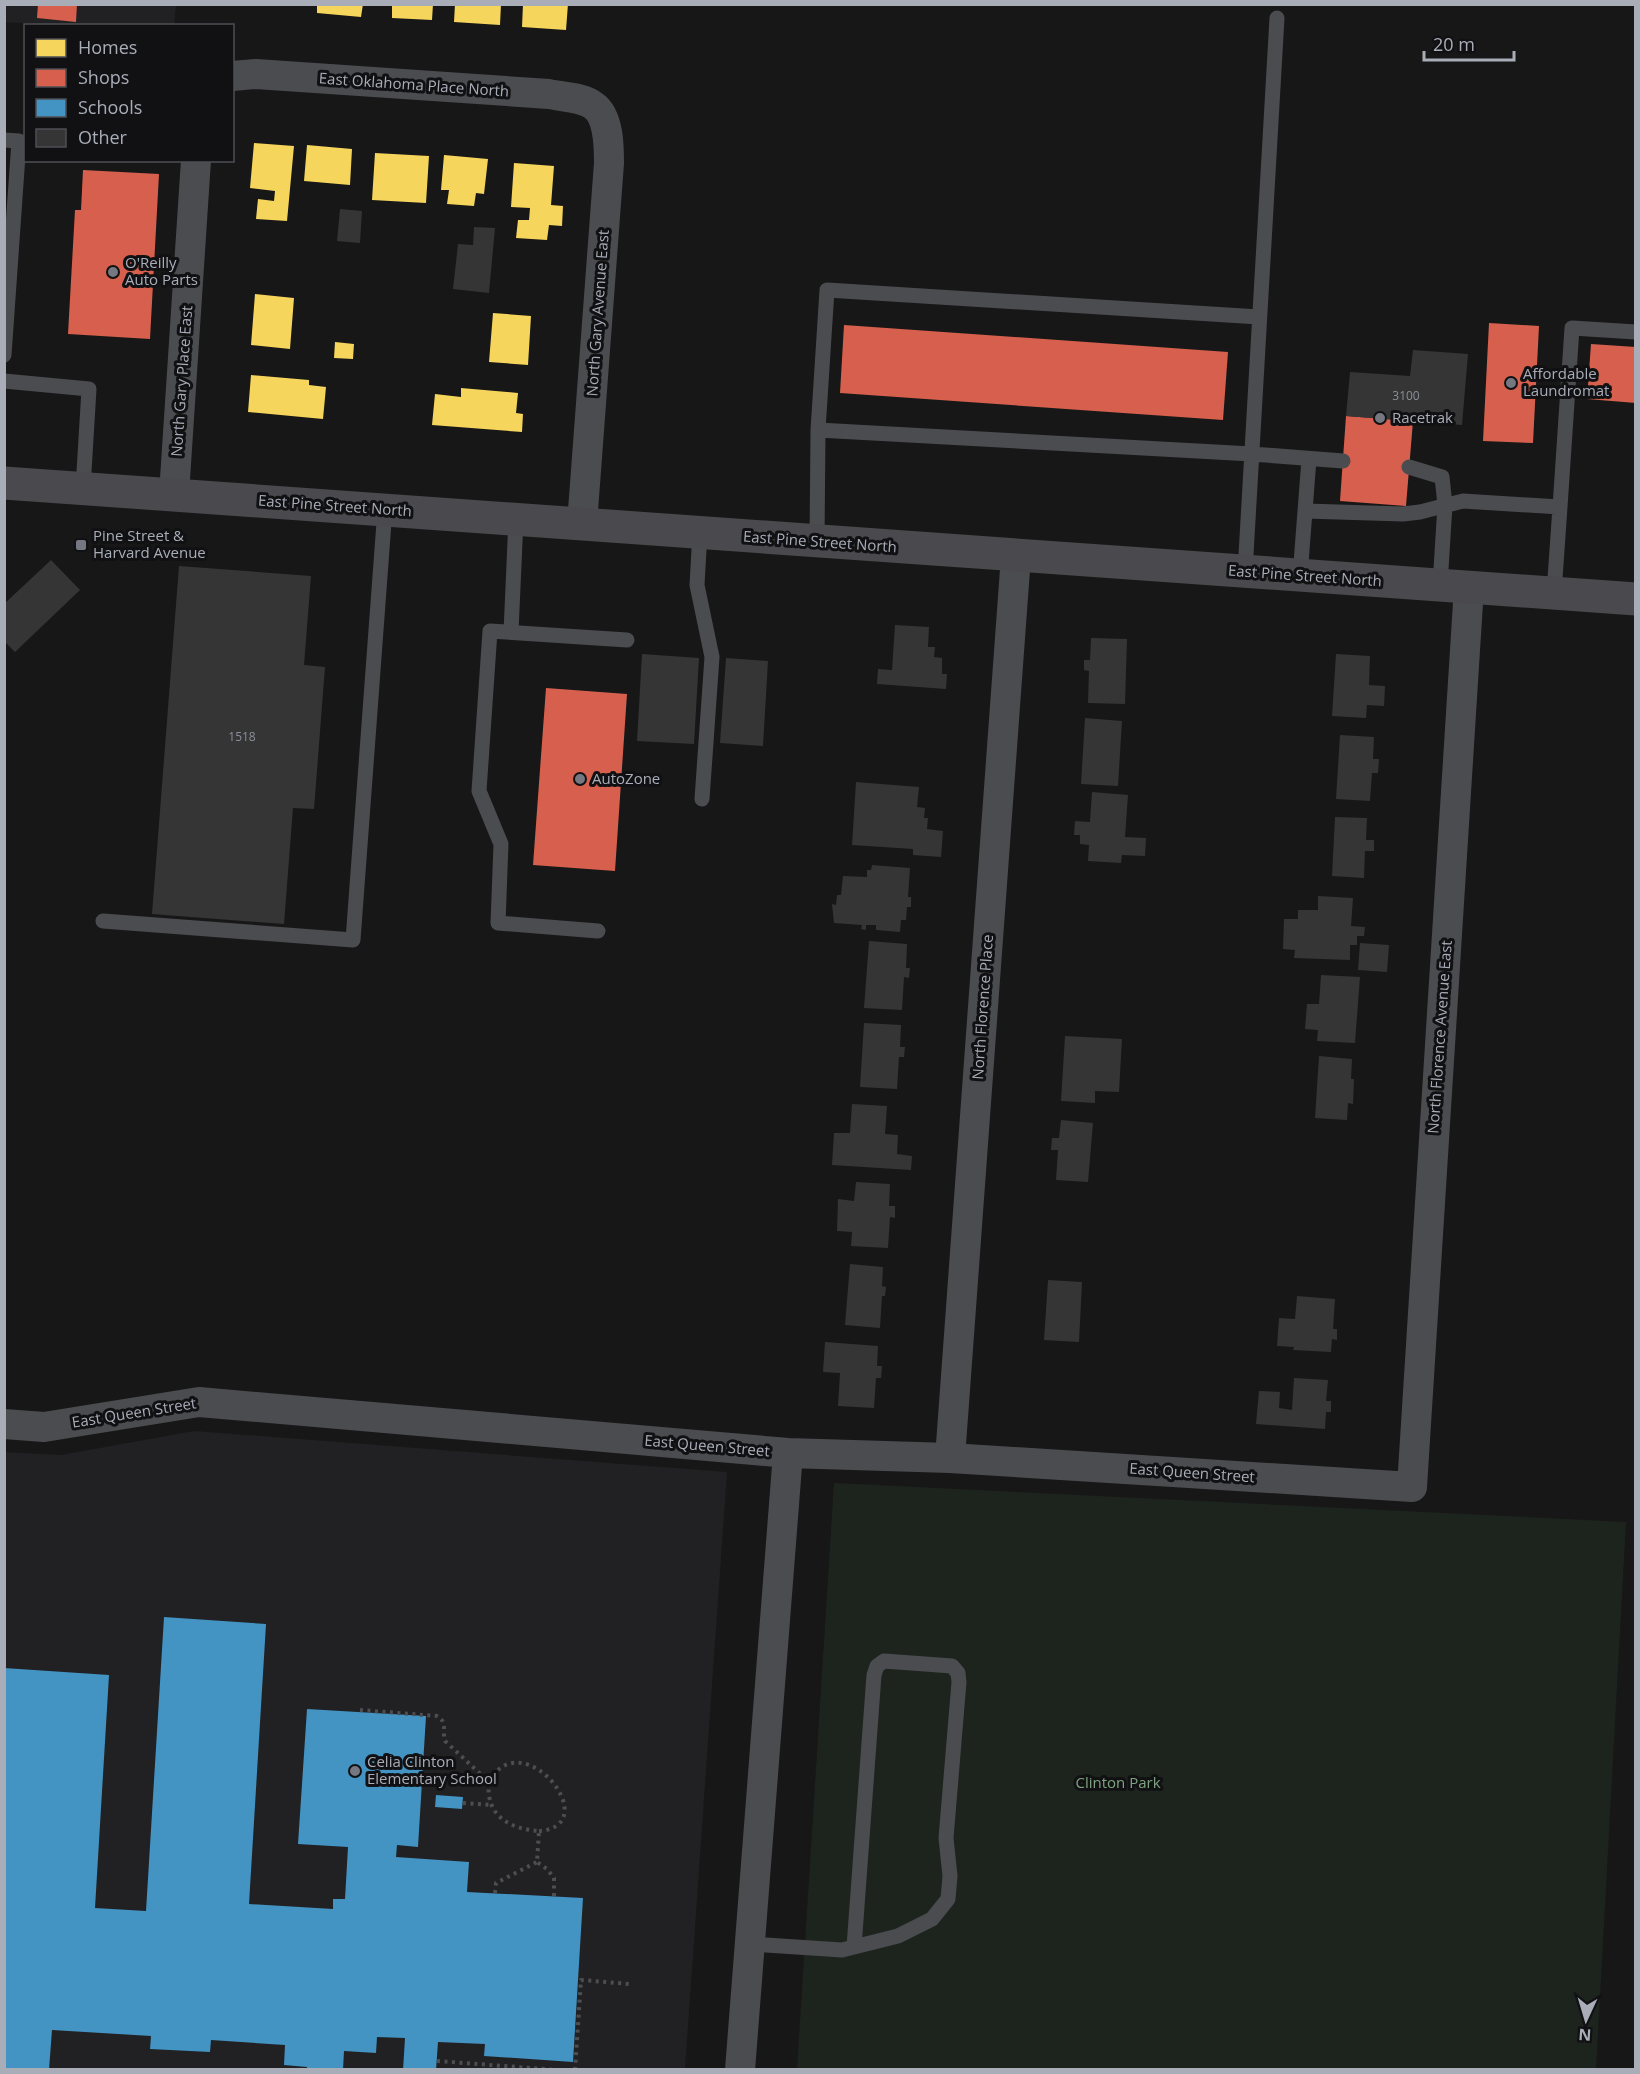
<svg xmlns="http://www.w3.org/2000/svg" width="1640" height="2074" viewBox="0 0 1640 2074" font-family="'Open Sans',sans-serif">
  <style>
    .built { fill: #212123 }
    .green { fill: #1d241e }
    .homes { fill: #f6d55c }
    .shops { fill: #d6604d }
    .schools { fill: #4393c3 }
    .building { fill: #353536 }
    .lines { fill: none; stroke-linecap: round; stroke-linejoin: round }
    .path { stroke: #4d4e52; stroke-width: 4; stroke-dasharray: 3 4.5; stroke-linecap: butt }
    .service { stroke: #4b4c50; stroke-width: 15 }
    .minor { stroke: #4b4c50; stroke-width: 30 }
    .secondary { stroke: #4a4a4e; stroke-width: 33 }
    .poi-dot { fill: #757880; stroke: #111113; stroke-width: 2 }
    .labels { text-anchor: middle; stroke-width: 6; stroke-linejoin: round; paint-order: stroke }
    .number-label { font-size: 12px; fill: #8b8f98 }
    .street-label { font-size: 15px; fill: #a8adb8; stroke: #111113 }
    .poi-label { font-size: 15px; fill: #a8adb8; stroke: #111113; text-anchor: start }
    .park-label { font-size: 15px; fill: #7fa381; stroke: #111113 }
  </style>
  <rect width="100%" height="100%" fill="#171717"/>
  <path class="built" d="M 4,5 L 176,5 L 174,26 L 69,26 L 5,22 Z
    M 194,1431 L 727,1472 L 685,2069 L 5,2069 L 4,1452 L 61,1455 Z"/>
  <path class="green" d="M 834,1483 L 1626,1522 L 1596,2069 L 797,2070 Z"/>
  <path class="homes" d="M 317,4 L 363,4 L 361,17 L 317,13 Z
    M 392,4 L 433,4 L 432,20 L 392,18 Z
    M 455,4 L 501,4 L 500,25 L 454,22 Z
    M 523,4 L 568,4 L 566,30 L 522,27 Z
    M 254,143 L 294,146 L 287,221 L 256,219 L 258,199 L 274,201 L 275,191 L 250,188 Z
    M 307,145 L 352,149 L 350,185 L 304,181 Z
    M 375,153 L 429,156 L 426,203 L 372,200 Z
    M 444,155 L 488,159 L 484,194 L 476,193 L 474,206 L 447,204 L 449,190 L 441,190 Z
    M 514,163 L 554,166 L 551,205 L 563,206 L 562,226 L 549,225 L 547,240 L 516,238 L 518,220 L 529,220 L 530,208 L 511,207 Z
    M 255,294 L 294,298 L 290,349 L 251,345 Z
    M 493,313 L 531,316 L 528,365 L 489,362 Z
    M 335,342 L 354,344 L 353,359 L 334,358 Z
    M 251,375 L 309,380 L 309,385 L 326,387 L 323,419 L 248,412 Z
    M 461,388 L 518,393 L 516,413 L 523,414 L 522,432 L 432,425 L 435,394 L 461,397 Z"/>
  <path class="shops" d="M 38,4 L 77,4 L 76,22 L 37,18 Z
    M 83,170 L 159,174 L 150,339 L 68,334 L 75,210 L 81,210 Z
    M 1489,323 L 1539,326 L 1533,443 L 1483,441 Z
    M 844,325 L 1228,352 L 1223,420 L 840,393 Z
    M 1591,344 L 1636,347 L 1636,403 L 1587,399 Z
    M 1346,416 L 1413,421 L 1406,506 L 1340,501 Z
    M 546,688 L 627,694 L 615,871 L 533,865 Z"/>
  <path class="schools" d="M 164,1617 L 266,1624 L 249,1904 L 333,1909 L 333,1899 L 345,1899 L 348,1847 L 298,1844 L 307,1709 L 426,1716 L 418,1847 L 397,1845 L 396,1857 L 469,1862 L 467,1892 L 583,1898 L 573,2062 L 484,2056 L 485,2044 L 438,2042 L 436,2070 L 403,2070 L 405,2038 L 377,2037 L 376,2053 L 344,2051 L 343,2070 L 307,2070 L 307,2067 L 284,2065 L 285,2045 L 211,2040 L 210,2052 L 150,2049 L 151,2036 L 52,2030 L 49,2070 L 4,2070 L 4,1668 L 109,1675 L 95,1908 L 146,1911 Z
    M 436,1795 L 463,1797 L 462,1809 L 435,1807 Z"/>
  <path class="building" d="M 340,209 L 362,211 L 360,243 L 337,241 Z
    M 474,227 L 495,228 L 489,293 L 453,289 L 458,244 L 473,245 Z
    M 1413,350 L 1468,354 L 1462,425 L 1346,416 L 1350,372 L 1410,376 Z
    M 51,560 L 80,590 L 15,652 L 4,641 L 4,604 Z
    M 179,566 L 311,576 L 304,665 L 325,667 L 314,809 L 293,808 L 284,924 L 152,914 Z
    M 895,625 L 929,627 L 928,647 L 935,647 L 934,657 L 942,658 L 942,674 L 947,674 L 946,689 L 877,684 L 878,669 L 892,670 Z
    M 1091,638 L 1127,639 L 1125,704 L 1088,703 L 1089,671 L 1084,670 L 1084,660 L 1090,660 Z
    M 642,654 L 699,658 L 694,744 L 637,741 Z
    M 1336,654 L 1370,656 L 1369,685 L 1385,686 L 1384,706 L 1367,705 L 1366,718 L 1332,716 Z
    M 726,658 L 768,661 L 763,746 L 720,743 Z
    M 1085,718 L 1122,721 L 1118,786 L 1081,784 Z
    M 1340,735 L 1374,737 L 1373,759 L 1379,759 L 1378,773 L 1372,773 L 1370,801 L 1336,799 Z
    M 856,782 L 919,787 L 917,807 L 925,808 L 924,818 L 928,818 L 927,829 L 943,831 L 941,857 L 913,855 L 913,849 L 852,845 Z
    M 1092,792 L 1128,795 L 1125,837 L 1146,838 L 1145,856 L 1122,855 L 1121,863 L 1088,861 L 1089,845 L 1080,844 L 1080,835 L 1074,835 L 1075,821 L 1090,822 Z
    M 1335,817 L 1367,818 L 1366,840 L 1374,840 L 1374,851 L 1365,851 L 1364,878 L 1332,876 Z
    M 872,865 L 910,868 L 908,897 L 911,897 L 911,907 L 907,907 L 906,920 L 901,920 L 900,932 L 876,930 L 876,925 L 866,925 L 866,930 L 861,929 L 862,925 L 834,923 L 832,904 L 836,905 L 837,895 L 841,895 L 843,876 L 867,877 L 867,870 L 871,870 Z
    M 1318,896 L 1353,898 L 1351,926 L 1365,927 L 1364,936 L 1357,936 L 1357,945 L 1350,945 L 1350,960 L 1294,958 L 1295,950 L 1283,949 L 1284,919 L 1298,919 L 1298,910 L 1318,910 Z
    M 869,941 L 907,944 L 906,968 L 910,968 L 909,978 L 904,977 L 902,1010 L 864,1008 Z
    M 1360,943 L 1389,945 L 1387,972 L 1358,970 Z
    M 1321,975 L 1360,977 L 1355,1043 L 1317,1041 L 1318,1030 L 1305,1029 L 1307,1004 L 1319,1004 Z
    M 864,1023 L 901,1025 L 900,1047 L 905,1047 L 904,1057 L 899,1057 L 897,1089 L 860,1087 Z
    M 1065,1036 L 1122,1039 L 1119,1092 L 1095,1091 L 1095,1103 L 1061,1101 Z
    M 1319,1056 L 1352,1059 L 1351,1079 L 1354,1079 L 1353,1104 L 1348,1103 L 1347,1120 L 1315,1118 Z
    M 852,1104 L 887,1106 L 885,1134 L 898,1135 L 897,1154 L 912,1156 L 911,1170 L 832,1165 L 834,1133 L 850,1133 Z
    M 1061,1120 L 1093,1123 L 1088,1182 L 1056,1180 L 1058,1150 L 1051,1150 L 1052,1138 L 1059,1138 Z
    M 856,1182 L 890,1184 L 889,1206 L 895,1206 L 895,1218 L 890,1217 L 888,1248 L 851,1246 L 852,1232 L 837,1231 L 838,1199 L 854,1201 Z
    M 850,1264 L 883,1267 L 882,1286 L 886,1287 L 885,1296 L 882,1296 L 880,1328 L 845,1325 Z
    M 1048,1280 L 1082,1282 L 1079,1342 L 1044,1340 Z
    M 1297,1296 L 1335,1299 L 1333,1329 L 1337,1329 L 1337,1340 L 1332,1339 L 1331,1352 L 1293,1350 L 1294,1347 L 1277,1346 L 1279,1318 L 1295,1319 Z
    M 825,1342 L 878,1346 L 877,1366 L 882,1366 L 881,1378 L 876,1378 L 874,1408 L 838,1406 L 840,1373 L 823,1372 Z
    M 1294,1378 L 1328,1380 L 1326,1401 L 1331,1401 L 1331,1412 L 1326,1412 L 1325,1429 L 1256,1424 L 1259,1391 L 1280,1392 L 1279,1408 L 1292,1410 Z"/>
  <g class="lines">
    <path class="path" d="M 360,1710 L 437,1716 C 448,1722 442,1731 445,1741 L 489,1782 C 485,1815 509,1829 539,1831 L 537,1862 L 547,1869 L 554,1878 L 554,1897
      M 489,1782 C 522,1720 607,1826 539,1831
      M 463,1803 L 491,1805
      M 495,1893 L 496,1883 L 537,1862
      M 437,2061 L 557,2070
      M 575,2070 L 581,1980 L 629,1984"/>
    <path class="service" d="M 4,140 L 19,141 L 4,355
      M 4,381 L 89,389 L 83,488
      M 818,430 L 827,290 L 1259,317
      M 1409,467 L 1442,477 L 1445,505 L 1440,585
      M 1560,507 L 1572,328 L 1636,332
      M 1305,511 L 1309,459
      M 700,532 L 697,585 L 712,657 L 702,799
      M 817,542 L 818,430 L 1252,454 L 1343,461
      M 1245,572 L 1277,18
      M 1300,576 L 1305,511 L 1403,514 L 1420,512 L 1463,501 L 1560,507 L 1554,593
      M 511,632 L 516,519
      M 103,921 L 353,940 L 385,509
      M 598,931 L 498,923 L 501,844 L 479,791 L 490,631 L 627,640
      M 750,1944 L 842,1950 L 898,1936 L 932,1919 L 948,1899 L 950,1876 L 946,1838 L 959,1682 L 958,1673 L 952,1666 L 884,1661 L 877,1666 L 874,1675 L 854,1947"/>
    <path class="minor" d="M 232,76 L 256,74 L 549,94 C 562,97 583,97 594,106 C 609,117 609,147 609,163 L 582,524
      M 174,494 L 196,160
      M 4,1424 L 44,1427 L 199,1402 L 788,1453 L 950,1458 L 1412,1487 L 1469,587
      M 950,1458 L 1016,556
      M 740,2070 L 788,1453"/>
    <path class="secondary" d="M 4,483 L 1636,599"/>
  </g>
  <g class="poi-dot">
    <circle cx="113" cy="272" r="6"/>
    <circle cx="1511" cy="383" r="6"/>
    <circle cx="1380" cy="418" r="6"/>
    <rect x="75" y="539" width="12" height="12" rx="3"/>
    <circle cx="580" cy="779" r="6"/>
    <circle cx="355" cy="1771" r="6"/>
  </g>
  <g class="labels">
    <g class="number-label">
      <text x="1406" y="400">3100</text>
      <text x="242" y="741">1518</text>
    </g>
    <g class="street-label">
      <text transform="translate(414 85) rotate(4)" y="5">East Oklahoma Place North</text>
      <text transform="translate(598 313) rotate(-86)" y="5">North Gary Avenue East</text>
      <text transform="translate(182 381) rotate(-86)" y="5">North Gary Place East</text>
      <text transform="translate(335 506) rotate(4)" y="5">East Pine Street North</text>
      <text transform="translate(820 542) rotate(4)" y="5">East Pine Street North</text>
      <text transform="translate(1305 576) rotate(4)" y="5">East Pine Street North</text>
      <text transform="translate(983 1007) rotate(-86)" y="5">North Florence Place</text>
      <text transform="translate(1440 1037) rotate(-86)" y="5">North Florence Avenue East</text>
      <text transform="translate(134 1413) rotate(-9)" y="5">East Queen Street</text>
      <text transform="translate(707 1446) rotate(5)" y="5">East Queen Street</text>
      <text transform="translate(1192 1473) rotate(4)" y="5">East Queen Street</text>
    </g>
    <g class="poi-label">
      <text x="125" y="268">O'Reilly<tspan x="125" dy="17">Auto Parts</tspan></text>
      <text x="1523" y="379">Affordable<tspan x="1523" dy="17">Laundromat</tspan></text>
      <text x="1392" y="423">Racetrak</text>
      <text x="93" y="541">Pine Street &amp;<tspan x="93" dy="17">Harvard Avenue</tspan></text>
      <text x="592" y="784">AutoZone</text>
      <text x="367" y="1767">Celia Clinton<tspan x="367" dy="17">Elementary School</tspan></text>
    </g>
    <g class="park-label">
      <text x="1118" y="1788">Clinton Park</text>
    </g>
  </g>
  <rect width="1640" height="2074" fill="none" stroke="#a8adb8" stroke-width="12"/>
  <rect x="24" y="24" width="210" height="138" fill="#111113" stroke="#4d4f55" stroke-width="1.5"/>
  <rect x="36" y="39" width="30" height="18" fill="#f6d55c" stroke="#4d4f55" stroke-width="1.5"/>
  <text x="78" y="54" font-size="18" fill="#a8adb8">Homes</text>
  <rect x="36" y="69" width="30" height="18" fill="#d6604d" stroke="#4d4f55" stroke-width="1.5"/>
  <text x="78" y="84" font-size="18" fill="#a8adb8">Shops</text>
  <rect x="36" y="99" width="30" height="18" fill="#4393c3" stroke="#4d4f55" stroke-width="1.5"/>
  <text x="78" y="114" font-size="18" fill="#a8adb8">Schools</text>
  <rect x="36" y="129" width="30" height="18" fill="#353536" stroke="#4d4f55" stroke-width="1.5"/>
  <text x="78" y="144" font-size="18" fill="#a8adb8">Other</text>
  <g transform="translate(1586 2020) rotate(184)" stroke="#111113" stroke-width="4.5" paint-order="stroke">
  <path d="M0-4.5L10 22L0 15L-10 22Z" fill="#a8adb8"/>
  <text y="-9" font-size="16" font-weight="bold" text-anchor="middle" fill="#a8adb8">N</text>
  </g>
  <path d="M1424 51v9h90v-9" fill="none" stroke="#a8adb8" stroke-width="3"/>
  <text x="1433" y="51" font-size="18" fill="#a8adb8" stroke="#111113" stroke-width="4.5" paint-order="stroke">20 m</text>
</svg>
